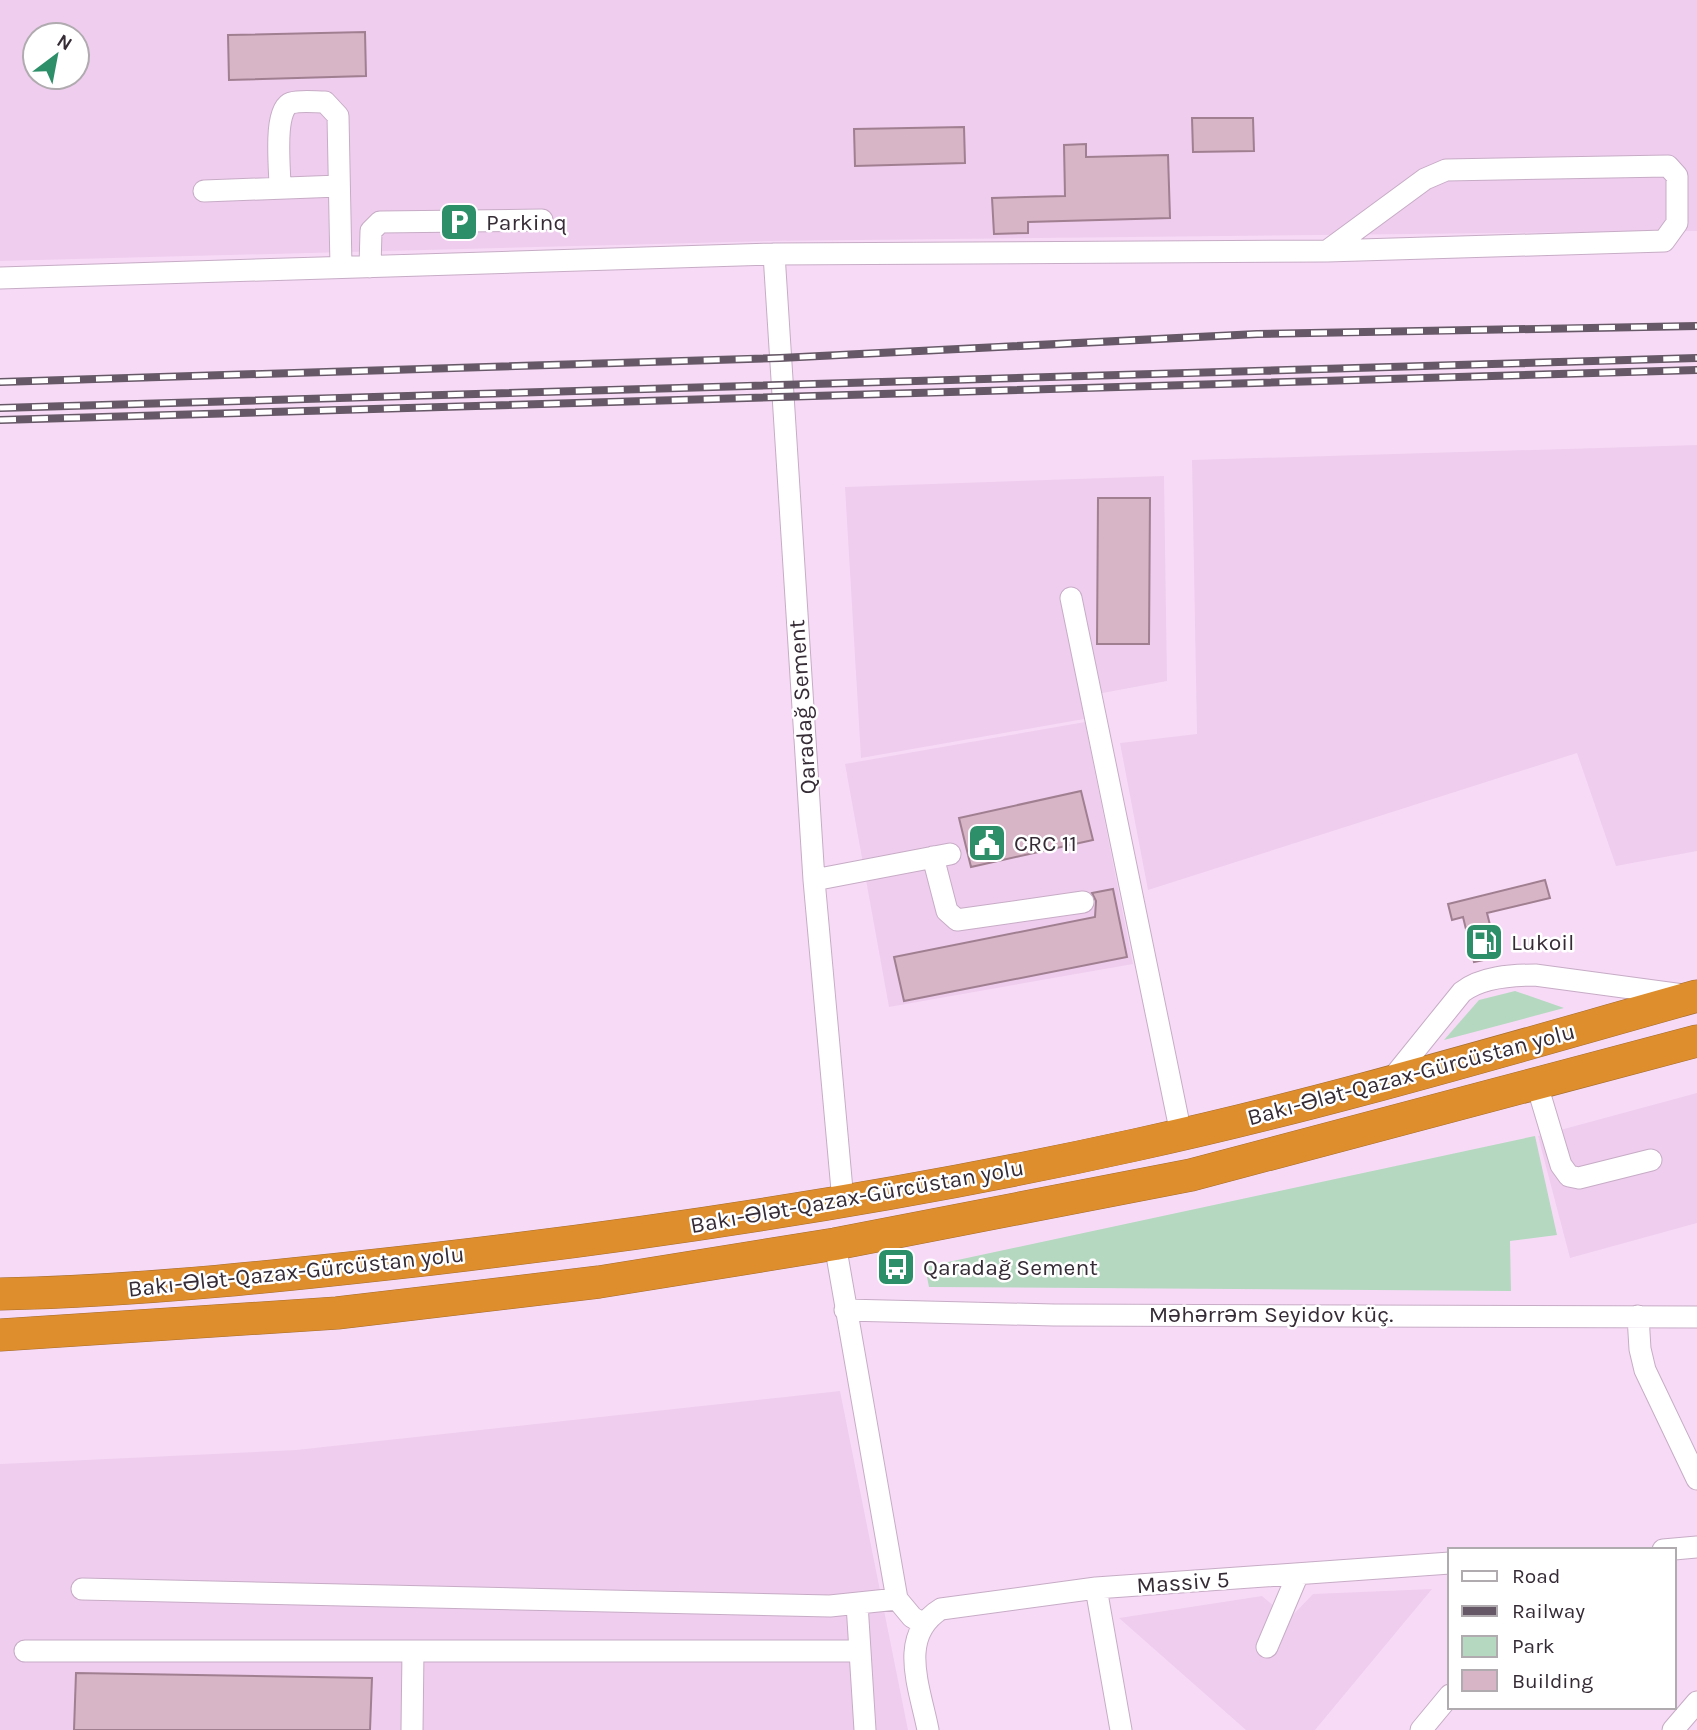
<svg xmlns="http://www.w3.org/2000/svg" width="1697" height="1730" viewBox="0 0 1697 1730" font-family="Karla,sans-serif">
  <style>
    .built { fill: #efcdee; fill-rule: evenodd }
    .green { fill: #b5d8c0 }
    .building { fill: #d7b4c6; stroke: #a07f91; stroke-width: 2 }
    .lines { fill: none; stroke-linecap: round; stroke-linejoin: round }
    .minor-casing { stroke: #c7acc6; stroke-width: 23 }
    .highway-casing { stroke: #a36c30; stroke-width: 33 }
    .minor { stroke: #fff; stroke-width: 21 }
    .highway { stroke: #de8e2c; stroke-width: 32 }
    .rail-casing { stroke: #665866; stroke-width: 8 }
    .rail { stroke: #fff; stroke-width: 5; stroke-dasharray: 16; stroke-linecap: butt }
    .labels { text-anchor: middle; stroke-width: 5; stroke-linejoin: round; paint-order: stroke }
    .poi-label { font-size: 23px; fill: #362c36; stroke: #fff; text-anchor: start }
    .street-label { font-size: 23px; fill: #362c36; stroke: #fff }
  </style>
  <rect width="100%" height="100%" fill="#f7dbf6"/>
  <path class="built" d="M 0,0 L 1697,0 L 1697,231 L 769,241 L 0,261 ZM 35,35 L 77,35 L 77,77 L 35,77 Z
    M 1697,445 L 1697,851 L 1616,866 L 1577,753 L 1148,890 L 1120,743 L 1197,734 L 1192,460 Z
    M 1164,476 L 1167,681 L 1081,697 L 1084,719 L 861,758 L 845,487 Z
    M 1085,722 L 1133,964 L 889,1007 L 845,764 Z
    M 1697,1093 L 1697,1223 L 1570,1258 L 1538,1136 Z
    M 840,1391 L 908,1730 L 0,1730 L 0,1464 L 296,1450 Z
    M 1432,1589 L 1315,1730 L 1246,1730 L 1119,1618 L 1262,1596 L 1289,1619 L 1313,1594 Z"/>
  <path class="green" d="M 1515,991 L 1564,1008 L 1444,1040 L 1479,1000 Z
    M 1535,1136 L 1557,1235 L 1510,1241 L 1511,1291 L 929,1287 L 925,1267 Z"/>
  <path class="building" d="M 365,32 L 366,76 L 229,80 L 228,35 Z
    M 1192,118 L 1253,118 L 1254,151 L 1193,152 Z
    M 964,127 L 965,163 L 855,166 L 854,129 Z
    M 1086,144 L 1086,157 L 1168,155 L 1170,218 L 1028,222 L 1028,233 L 994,234 L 992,198 L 1065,196 L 1064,145 Z
    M 1098,498 L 1150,498 L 1149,644 L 1097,644 Z
    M 1081,791 L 1093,840 L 971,867 L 959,818 Z
    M 1545,880 L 1550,898 L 1487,913 L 1498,957 L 1474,962 L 1463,917 L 1452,920 L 1448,904 Z
    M 1113,889 L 1127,957 L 904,1001 L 894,957 L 1095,917 L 1096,901 L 1092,893 Z
    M 76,1673 L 372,1678 L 370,1730 L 74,1730 Z"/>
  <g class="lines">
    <defs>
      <path id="minor" d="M 280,187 C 280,169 273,109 291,103 C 301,100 315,102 325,102 L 338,116 L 341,267
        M 204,191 L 339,186
        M 774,254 L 814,880 L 843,1201
        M 370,267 L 371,231 L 380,222 L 542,220
        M 0,278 L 774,254 L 1327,251 L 1664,241 L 1677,223 L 1677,176 L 1668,166 L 1446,170 L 1425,179 L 1327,251
        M 1071,598 L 1181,1134
        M 933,857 L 947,911 L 957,920 L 1083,902
        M 814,880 L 950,854
        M 1391,1080 L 1462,992 C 1481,977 1511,975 1535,975 L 1683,995
        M 1537,1085 L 1561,1165 L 1569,1176 L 1579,1178 L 1651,1160
        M 835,1244 L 897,1599 L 912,1617 L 922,1623
        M 845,1310 L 1054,1315 L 1697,1317
        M 1638,1316 L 1640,1349 L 1645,1370 L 1697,1479
        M 1663,1550 L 1697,1547
        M 1096,1588 L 1121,1730
        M 82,1589 L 830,1606 L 897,1599
        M 1267,1647 L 1298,1574
        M 25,1651 L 860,1651 L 857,1604
        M 860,1651 L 865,1730
        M 412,1730 L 413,1651
        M 928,1730 C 920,1688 897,1636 941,1609 L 1096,1588 L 1450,1563
        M 1421,1730 L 1450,1695
        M 1673,1730 L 1697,1702"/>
      <path id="highway" d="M 0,1294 C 144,1291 289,1275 432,1259 C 668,1232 903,1196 1135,1145 C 1324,1104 1511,1048 1697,996
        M 0,1335 L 337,1313 L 599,1282 L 835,1244 L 1191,1175 L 1697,1041"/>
    </defs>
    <use href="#minor" class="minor-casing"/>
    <use href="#highway" class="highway-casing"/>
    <use href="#minor" class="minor"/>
    <use href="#highway" class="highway"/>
    <defs>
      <path id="rail" d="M 0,382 L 780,358 L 1257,334 L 1697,326
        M 0,408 L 1697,358
        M 0,420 L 1697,370"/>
    </defs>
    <use href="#rail" class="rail-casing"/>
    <use href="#rail" class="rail"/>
  </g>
  <defs>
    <symbol id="parking-square" viewBox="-11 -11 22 22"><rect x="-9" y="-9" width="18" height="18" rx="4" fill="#2c8f69" stroke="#fff"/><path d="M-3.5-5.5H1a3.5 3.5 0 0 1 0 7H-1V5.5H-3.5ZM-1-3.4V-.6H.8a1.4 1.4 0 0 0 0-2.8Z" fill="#fff"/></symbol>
    <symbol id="civic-square" viewBox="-11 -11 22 22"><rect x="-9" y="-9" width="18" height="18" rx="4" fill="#2c8f69" stroke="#fff"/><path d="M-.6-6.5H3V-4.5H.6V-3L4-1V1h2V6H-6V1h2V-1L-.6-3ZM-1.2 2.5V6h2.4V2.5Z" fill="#fff"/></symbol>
    <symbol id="fuel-square" viewBox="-11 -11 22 22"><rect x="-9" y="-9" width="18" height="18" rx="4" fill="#2c8f69" stroke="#fff"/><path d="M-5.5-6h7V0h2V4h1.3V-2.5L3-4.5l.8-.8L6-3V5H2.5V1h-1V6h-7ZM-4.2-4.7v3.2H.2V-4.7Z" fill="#fff"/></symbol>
    <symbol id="bus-square" viewBox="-11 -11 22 22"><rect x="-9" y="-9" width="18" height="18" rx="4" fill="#2c8f69" stroke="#fff"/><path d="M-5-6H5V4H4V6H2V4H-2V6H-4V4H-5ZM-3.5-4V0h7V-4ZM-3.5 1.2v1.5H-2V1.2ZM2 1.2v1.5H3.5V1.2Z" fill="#fff"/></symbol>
  </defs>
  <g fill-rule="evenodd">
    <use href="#parking-square" x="437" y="200" width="44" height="44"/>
    <use href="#civic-square" x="965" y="821" width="44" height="44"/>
    <use href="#fuel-square" x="1462" y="920" width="44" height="44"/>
    <use href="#bus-square" x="874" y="1245" width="44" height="44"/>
  </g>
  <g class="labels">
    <g class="poi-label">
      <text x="486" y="230">Parkinq</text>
      <text x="1014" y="851">CRC 11</text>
      <text x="1511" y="950">Lukoil</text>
      <text x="923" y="1275">Qaradağ Sement</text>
    </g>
    <g class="street-label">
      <text transform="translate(802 707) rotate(-94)" y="8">Qaradağ Sement</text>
      <text transform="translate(1411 1074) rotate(-15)" y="8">Bakı-Ələt-Qazax-Gürcüstan yolu</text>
      <text transform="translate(857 1196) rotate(-10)" y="8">Bakı-Ələt-Qazax-Gürcüstan yolu</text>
      <text transform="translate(296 1271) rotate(-6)" y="8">Bakı-Ələt-Qazax-Gürcüstan yolu</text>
      <text x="1271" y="1322">Məhərrəm Seyidov küç.</text>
      <text transform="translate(1183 1582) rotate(-4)" y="8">Massiv 5</text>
    </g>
  </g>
  <rect x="1448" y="1548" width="228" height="161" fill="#ffffff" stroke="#afabaf" stroke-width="2"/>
  <rect x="1462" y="1571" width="35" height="10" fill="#ffffff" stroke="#afabaf" stroke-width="2"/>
  <text x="1512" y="1583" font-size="21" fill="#362c36">Road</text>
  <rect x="1462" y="1606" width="35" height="10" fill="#665866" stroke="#afabaf" stroke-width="2"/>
  <text x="1512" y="1618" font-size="21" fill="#362c36">Railway</text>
  <rect x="1462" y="1636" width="35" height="21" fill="#b5d8c0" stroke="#afabaf" stroke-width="2"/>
  <text x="1512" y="1653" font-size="21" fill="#362c36">Park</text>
  <rect x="1462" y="1670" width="35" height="21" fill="#d7b4c6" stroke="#afabaf" stroke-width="2"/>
  <text x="1512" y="1688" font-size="21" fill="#362c36">Building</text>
  <g transform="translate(56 56) rotate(32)"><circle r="33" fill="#ffffff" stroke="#afabaf" stroke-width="2"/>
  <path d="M0-5L12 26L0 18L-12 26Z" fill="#2c8f69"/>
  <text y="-10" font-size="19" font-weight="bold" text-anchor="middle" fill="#362c36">N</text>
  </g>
</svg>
